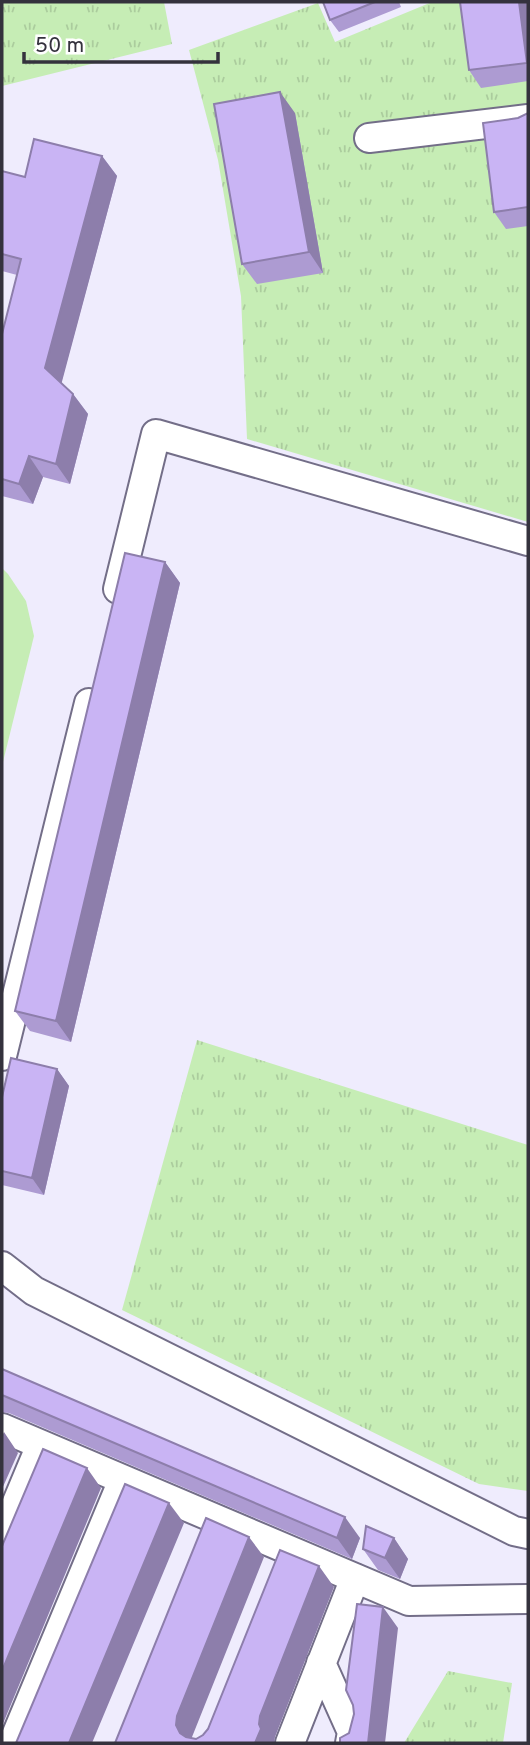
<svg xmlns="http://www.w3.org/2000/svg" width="530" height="1745" viewBox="0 0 530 1745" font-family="Overpass,sans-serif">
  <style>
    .grass { fill: url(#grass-tufts) }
    .garden { fill: #c6edb5 }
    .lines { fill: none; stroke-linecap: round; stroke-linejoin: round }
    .minor-casing { stroke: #736e88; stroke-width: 32 }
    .minor { stroke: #fff; stroke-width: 28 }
    .wall { fill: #ad9bd2 }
    .shaded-wall { fill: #8d7eab }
    .building { fill: #c9b4f4; stroke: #8d7eab; stroke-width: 2 }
  </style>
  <defs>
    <pattern id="grass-tufts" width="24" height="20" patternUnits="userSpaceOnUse" patternTransform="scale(1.75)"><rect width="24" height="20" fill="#c6edb5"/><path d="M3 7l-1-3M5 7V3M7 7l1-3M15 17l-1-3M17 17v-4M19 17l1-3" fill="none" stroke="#abcc9d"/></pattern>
  </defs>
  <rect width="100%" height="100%" fill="#efecfd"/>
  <path class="grass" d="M 2,2 L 164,2 L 172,44 L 2,86 Z
    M 432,2 L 528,2 L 528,522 L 247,439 L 241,296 L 218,160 L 189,50 L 318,3 L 335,42 Z
    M 197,1040 L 528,1145 L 528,1491 L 479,1484 L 122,1310 Z
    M 448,1671 L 512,1683 L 503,1743 L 404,1743 Z"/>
  <path class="garden" d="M 2,568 L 8,574 L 26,601 L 34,636 L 2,766 Z"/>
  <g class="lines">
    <defs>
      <path id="minor" d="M 369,138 L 528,119
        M 118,589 L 156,434 L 528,541
        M 2,1056 L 89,703
        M 2,1266 L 34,1291 L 514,1531 L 528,1534
        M 2,1428 L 409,1601 L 528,1599
        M 2,1538 L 41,1445
        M 321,1663 L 352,1732 L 350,1743
        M 13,1743 L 123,1480
        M 290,1743 L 355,1578"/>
    </defs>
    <use href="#minor" class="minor-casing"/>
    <use href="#minor" class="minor"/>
  </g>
  <path class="wall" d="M 323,2 L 399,2 L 401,7 L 339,32 L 330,20 Z
    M 528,2 L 528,81 L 481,88 L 469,70 Z
    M 295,113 L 323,273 L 257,284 L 242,264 Z
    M 528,113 L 528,226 L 506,229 L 494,212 L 518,118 Z
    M 102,156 L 117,176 L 61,383 L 73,394 L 88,414 L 70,484 L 43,477 L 33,504 L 2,496 L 2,334 L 17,275 L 2,271 L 2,171 L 25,177 Z
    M 165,562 L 180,583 L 71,1042 L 30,1031 L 15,1011 Z
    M 57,1069 L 69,1086 L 44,1195 L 2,1185 L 2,1097 Z
    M 2,1369 L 360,1538 L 352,1559 L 9,1413 L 2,1412 Z
    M 394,1538 L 408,1559 L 400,1579 L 378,1570 L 363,1549 Z"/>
  <path class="shaded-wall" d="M 519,2 L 528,2 L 528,65 L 527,63 Z
    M 280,92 L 295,113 L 323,273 L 309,252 Z
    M 102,156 L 117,176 L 60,389 L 45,368 Z
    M 73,394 L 88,414 L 70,484 L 56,464 Z
    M 29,456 L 43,477 L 33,504 L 19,484 Z
    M 165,562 L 180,583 L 71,1042 L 56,1021 Z
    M 57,1069 L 69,1086 L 44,1195 L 32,1178 Z
    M 4,1432 L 18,1453 L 2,1489 L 2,1436 Z
    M 87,1468 L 101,1488 L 2,1726 L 2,1671 Z
    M 169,1503 L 184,1523 L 92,1743 L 69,1743 Z
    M 345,1517 L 360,1538 L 352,1559 L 337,1538 Z
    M 249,1537 L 264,1557 L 192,1737 L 191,1743 L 180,1733 L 176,1725 L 177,1716 Z
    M 394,1538 L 408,1559 L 400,1579 L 385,1558 Z
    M 319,1566 L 334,1587 L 275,1737 L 274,1743 L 255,1743 L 260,1716 Z
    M 383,1607 L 398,1628 L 385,1743 L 368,1743 Z"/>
  <path class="building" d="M 323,2 L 375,2 L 330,20 Z
    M 460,2 L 519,2 L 527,63 L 469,70 Z
    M 280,92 L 309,252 L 242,264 L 214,104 Z
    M 528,113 L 528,207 L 494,212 L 483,123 L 518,118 Z
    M 34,139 L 102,156 L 45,368 L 73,394 L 56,464 L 29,456 L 19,484 L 2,479 L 2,334 L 21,259 L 2,254 L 2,171 L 25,177 Z
    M 125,553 L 165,562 L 56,1021 L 15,1011 Z
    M 11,1058 L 57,1069 L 32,1178 L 2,1171 L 2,1097 Z
    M 2,1369 L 345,1517 L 337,1538 L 2,1395 Z
    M 43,1449 L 87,1468 L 2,1671 L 2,1546 Z
    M 125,1484 L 169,1503 L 69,1743 L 16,1743 Z
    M 206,1518 L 249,1537 L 177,1716 L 176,1725 L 180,1733 L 186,1737 L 196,1739 L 203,1735 L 208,1729 L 280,1550 L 319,1566 L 260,1716 L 259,1724 L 261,1729 L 255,1743 L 115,1743 Z
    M 366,1526 L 394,1538 L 385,1558 L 363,1549 Z
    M 357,1604 L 383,1607 L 368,1743 L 340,1743 L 340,1738 L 349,1733 L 354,1714 L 353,1705 L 346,1690 Z"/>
  <rect width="530" height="1745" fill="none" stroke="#34323d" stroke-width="7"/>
  <path d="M24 52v10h194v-10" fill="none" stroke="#34323d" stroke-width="3.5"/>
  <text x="35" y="52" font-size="21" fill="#34323d" stroke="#ffffff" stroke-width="5" paint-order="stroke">50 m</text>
</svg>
